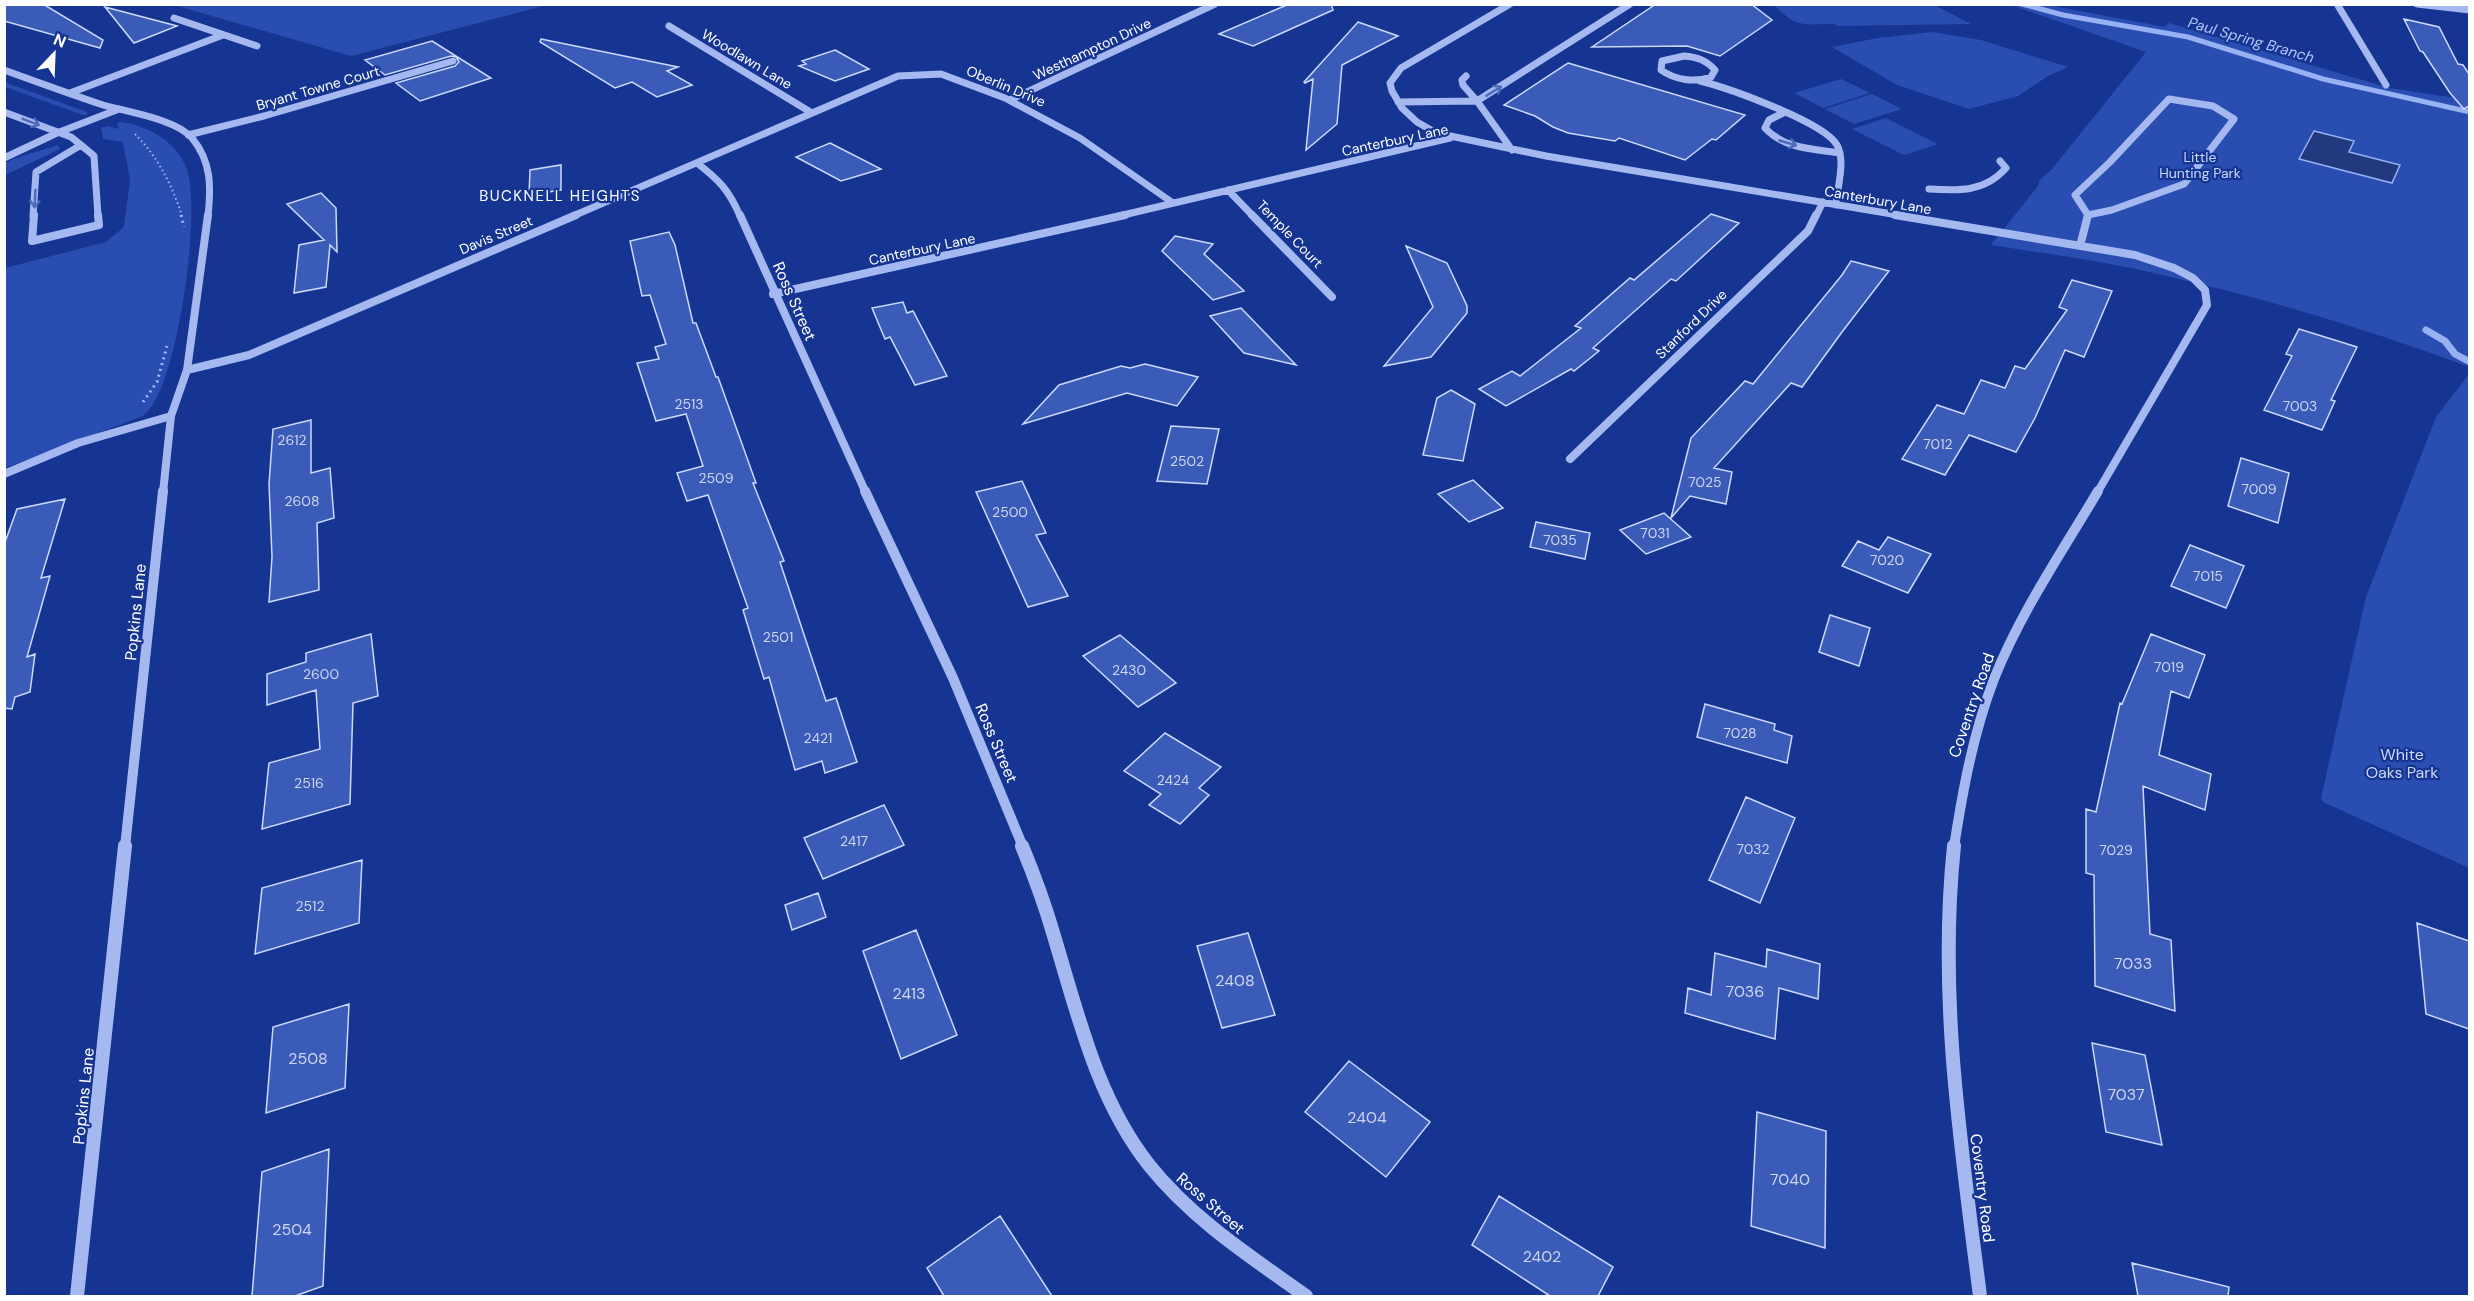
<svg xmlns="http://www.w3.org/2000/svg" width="2474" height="1301" viewBox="0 0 2474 1301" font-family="'DM Sans',sans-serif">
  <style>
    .green { fill: #294db1 }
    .water { fill: #22397f; stroke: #97b1f3; stroke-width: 1.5 }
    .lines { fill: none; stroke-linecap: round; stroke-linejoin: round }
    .stream-far1 { stroke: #97b1f3; stroke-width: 5 }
    .stream { stroke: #97b1f3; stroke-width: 7 }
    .building { fill: #3b5bb9; stroke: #ccd8fc; stroke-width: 1.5 }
    .path-far1 { stroke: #a5b9f0; stroke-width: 2; stroke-dasharray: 1.5 3; stroke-linecap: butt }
    .path { stroke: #a5b9f0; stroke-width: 3; stroke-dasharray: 2 4; stroke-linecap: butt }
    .minor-far3 { stroke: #a5b9f0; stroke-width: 7 }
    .minor-far2 { stroke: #a5b9f0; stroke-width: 8 }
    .minor-far1 { stroke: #a5b9f0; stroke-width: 10 }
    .minor { stroke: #a5b9f0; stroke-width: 14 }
    .oneway { stroke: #4f6ab8 }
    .labels { text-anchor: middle; stroke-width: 4.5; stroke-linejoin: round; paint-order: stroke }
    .far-street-label { font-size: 14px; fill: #fff; stroke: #163592 }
    .far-park-label { font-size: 14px; fill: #ccd8fc; stroke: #163592 }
    .number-label { font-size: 14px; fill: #ced6ee }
    .far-water-label { font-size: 15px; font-style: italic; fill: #b1c4f7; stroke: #163592 }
    .far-neighbourhood-label { font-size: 15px; letter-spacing: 1.5px; fill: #fff; stroke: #163592 }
    .street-label { font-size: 16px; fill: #fff; stroke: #163592 }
    .park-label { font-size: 16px; fill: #ccd8fc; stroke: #163592 }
    .near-number-label { font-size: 16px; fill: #ced6ee }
  </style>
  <rect width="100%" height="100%" fill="#163592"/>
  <path class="green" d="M 174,5 L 547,5 L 351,56 Z
    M 1774,5 L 1934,5 L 1971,24 L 1837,26 L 1835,24 C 1803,24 1797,29 1774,5 Z
    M 2011,5 L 2047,5 L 2165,27 L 2169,23 L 2389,88 L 2469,100 L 2469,367 C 2368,329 2264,298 2158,274 C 2104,261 2047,254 1991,245 L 2038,186 L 2039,181 L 2052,169 L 2146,52 Z
    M 1932,32 L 1981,40 L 2068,67 L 2048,76 L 2018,96 L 1969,109 L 1897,85 L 1832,47 L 1878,38 Z
    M 1841,79 L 1870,93 L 1823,108 L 1794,93 Z
    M 4,82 L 87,112 L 87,115 L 83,115 L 5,87 Z
    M 1872,94 L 1902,109 L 1854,124 L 1825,109 Z
    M 1886,118 L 1938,144 L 1904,155 L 1852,129 Z
    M 122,122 C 149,126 176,142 186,167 C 203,206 177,394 143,416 L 5,468 L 5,268 L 106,242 L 124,227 L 130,180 L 123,142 L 103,139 L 101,128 L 107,126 L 119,129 L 117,123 Z
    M 57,145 L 60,148 L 58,150 L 5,175 L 5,163 C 21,154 40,152 57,145 Z
    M 2469,374 L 2469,868 L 2323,802 L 2321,798 L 2366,597 L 2436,417 Z"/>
  <path class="water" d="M 2314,131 L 2354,141 L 2349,152 L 2400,165 L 2392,183 L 2299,159 Z"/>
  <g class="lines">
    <path class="stream-far1" d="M 2022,4 L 2063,15 L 2188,37 L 2323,79 L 2470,112"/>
    <path class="stream" d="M 2426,330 L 2445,341 L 2455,354 L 2470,362"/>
  </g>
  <path class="building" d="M 4,4 L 43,4 L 103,40 L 100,48 L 4,21 Z
    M 1289,4 L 1331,4 L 1333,10 L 1253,46 L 1219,34 Z
    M 1656,4 L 1751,4 L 1772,20 L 1720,56 L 1687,46 L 1592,47 Z
    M 105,7 L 177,26 L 134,43 Z
    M 2404,19 L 2439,27 L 2458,64 L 2463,65 L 2469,74 L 2469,106 L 2464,109 L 2450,93 L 2423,52 L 2420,51 Z
    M 1358,22 L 1398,36 L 1342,65 L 1337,124 L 1306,150 L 1313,79 L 1305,83 L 1304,82 Z
    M 541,39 L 678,67 L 667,71 L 692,85 L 657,97 L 632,82 L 615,88 L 540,42 Z
    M 432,41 L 491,78 L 420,101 L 396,83 L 455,66 L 459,62 L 456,57 L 451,56 L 385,75 L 365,60 Z
    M 835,50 L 869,69 L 835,81 L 799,66 L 806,64 L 802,61 Z
    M 1568,63 L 1745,115 L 1716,140 L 1712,139 L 1685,160 L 1619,138 L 1615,141 L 1568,133 L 1553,127 L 1535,116 L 1504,105 Z
    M 830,143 L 881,169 L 841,181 L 796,157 Z
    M 561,165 L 561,190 L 529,195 L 530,170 Z
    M 321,193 L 336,208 L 337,252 L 330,245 L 326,287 L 294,293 L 299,245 L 324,240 L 287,204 Z
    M 1711,214 L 1739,223 L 1676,281 L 1671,279 L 1593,348 L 1599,351 L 1574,371 L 1571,369 L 1506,406 L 1479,389 L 1512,371 L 1520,376 L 1581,328 L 1575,326 L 1630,278 L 1634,280 Z
    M 669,232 L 675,245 L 693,323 L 696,323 L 716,377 L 718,377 L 756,483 L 753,483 L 784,561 L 780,562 L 826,701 L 836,698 L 857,762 L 825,773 L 822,761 L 795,770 L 769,677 L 764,679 L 743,610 L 748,608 L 708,495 L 687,501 L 677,473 L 703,466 L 686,414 L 656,421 L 637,363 L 659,359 L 655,347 L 666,344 L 650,295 L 642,296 L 630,241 Z
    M 1175,236 L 1213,244 L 1204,254 L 1244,291 L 1213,300 L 1162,251 Z
    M 1406,246 L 1447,263 L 1467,306 L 1467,313 L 1431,357 L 1384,366 L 1433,307 Z
    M 1851,261 L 1889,271 L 1842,332 L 1802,387 L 1791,383 L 1714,468 L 1732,472 L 1726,504 L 1690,496 L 1671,518 L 1691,438 L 1745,381 L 1753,384 L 1842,275 Z
    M 2072,280 L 2112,291 L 2084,357 L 2065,350 L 2035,418 L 2016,452 L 1969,435 L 1945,475 L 1902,459 L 1937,405 L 1964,414 L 1981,380 L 2005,388 L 2015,366 L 2025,369 L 2067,310 L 2059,307 Z
    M 903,302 L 907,313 L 913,311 L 947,376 L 915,385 L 890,337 L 885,339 L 872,308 Z
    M 1241,308 L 1296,365 L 1244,353 L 1210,316 Z
    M 2299,329 L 2357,347 L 2331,400 L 2335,401 L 2322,430 L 2264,410 L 2292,356 L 2286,354 Z
    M 1145,364 L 1198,377 L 1177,406 L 1127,393 L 1023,424 L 1059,385 L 1121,366 L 1130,368 Z
    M 1451,390 L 1475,404 L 1463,461 L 1423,455 L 1437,398 Z
    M 311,420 L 311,473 L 330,468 L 334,518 L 317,523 L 319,590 L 269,602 L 272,557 L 269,484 L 273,429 Z
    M 1171,426 L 1219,429 L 1207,484 L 1157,481 Z
    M 2241,458 L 2289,473 L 2278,523 L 2228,506 Z
    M 1473,480 L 1503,508 L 1469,522 L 1438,494 Z
    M 1022,481 L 1046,533 L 1036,535 L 1068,596 L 1028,607 L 976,492 Z
    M 65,499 L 41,578 L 50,576 L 27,657 L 35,654 L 30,692 L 15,697 L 12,709 L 4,708 L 4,545 L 17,509 Z
    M 1664,513 L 1691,537 L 1646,554 L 1620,530 Z
    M 1536,522 L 1590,533 L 1585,559 L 1530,547 Z
    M 1888,537 L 1931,554 L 1908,593 L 1842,566 L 1858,541 L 1879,550 Z
    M 2190,545 L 2244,566 L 2226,608 L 2171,586 Z
    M 1830,615 L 1870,628 L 1859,666 L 1819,652 Z
    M 371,634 L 378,696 L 353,703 L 350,804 L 262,829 L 269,763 L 320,749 L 316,690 L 267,705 L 267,674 L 306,662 L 306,653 Z
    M 2151,634 L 2205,655 L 2189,698 L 2171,691 L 2159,755 L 2211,774 L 2205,810 L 2143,786 L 2150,934 L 2171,940 L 2175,1011 L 2095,986 L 2094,875 L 2086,873 L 2086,809 L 2096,812 L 2120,703 L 2122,704 Z
    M 1120,635 L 1176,683 L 1138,707 L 1083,656 Z
    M 1705,704 L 1775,724 L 1774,730 L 1792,736 L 1787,763 L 1697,737 Z
    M 1165,733 L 1221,767 L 1199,788 L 1209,795 L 1180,824 L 1149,805 L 1161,794 L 1124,771 Z
    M 1746,797 L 1795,818 L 1760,903 L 1709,880 Z
    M 884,805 L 904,845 L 823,879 L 804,838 Z
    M 362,860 L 359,923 L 255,954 L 262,888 Z
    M 818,893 L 826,917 L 792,930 L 785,905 Z
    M 2417,923 L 2469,941 L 2469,1029 L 2426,1014 Z
    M 916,930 L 957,1035 L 901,1059 L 863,951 Z
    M 1248,933 L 1275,1015 L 1222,1028 L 1197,946 Z
    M 1767,949 L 1820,964 L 1818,999 L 1779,988 L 1775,1039 L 1685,1013 L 1688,988 L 1711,995 L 1715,953 L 1766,967 Z
    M 349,1004 L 345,1088 L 266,1113 L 273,1027 Z
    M 2092,1043 L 2145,1055 L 2162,1145 L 2106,1132 Z
    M 1349,1061 L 1430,1122 L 1386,1177 L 1305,1112 Z
    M 1757,1112 L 1826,1131 L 1825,1248 L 1751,1226 Z
    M 329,1149 L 323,1286 L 295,1296 L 252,1296 L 262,1172 Z
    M 1499,1196 L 1613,1267 L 1598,1296 L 1550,1296 L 1472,1245 Z
    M 1000,1216 L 1052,1296 L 944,1296 L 927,1268 Z
    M 2132,1263 L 2229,1287 L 2228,1296 L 2138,1296 Z"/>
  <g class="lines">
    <path class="path-far1" d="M 135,134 C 158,157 172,185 182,216"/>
    <path class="path" d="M 181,215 L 184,227
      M 143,402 L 157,382 L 167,346"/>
    <path class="minor-far3" d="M 1510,4 L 1401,68 L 1390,83 L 1392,91 L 1402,108 L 1417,122 L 1436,133 L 1546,156 L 1904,216
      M 2337,4 L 2386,85
      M 2417,4 L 2470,10
      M 174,18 L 257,46
      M 669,26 L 812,113
      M 1684,56 C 1697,57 1706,60 1715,70 L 1711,77 C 1695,83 1675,80 1661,70 L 1662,61 Z
      M 4,70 C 37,82 70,94 103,105 C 127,112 176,119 192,138 C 212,162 211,188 208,216
      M 1700,81 C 1728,88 1824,122 1837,145 C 1846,161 1837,188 1836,205
      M 70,93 L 223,35
      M 1012,99 L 1215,4
      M 2169,99 L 2213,106 L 2234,119 L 2184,184 L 2112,210 L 2088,215 L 2075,195 L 2110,162 Z
      M 1398,102 L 1477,101 L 1463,85 L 1462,80 L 1466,76
      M 4,112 L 71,137 L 81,145
      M 1783,113 L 1769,120 L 1765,128 C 1784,149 1814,149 1840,153
      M 188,135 L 264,116 L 453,61
      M 81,145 L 94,156 L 98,216
      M 1512,150 L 1477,101 L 1630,4
      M 4,158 L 57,133 L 119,109
      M 697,163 C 719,180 729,190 740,216
      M 1929,189 C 1959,191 1985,192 2006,168 L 2000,161
      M 1228,190 L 1253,216
      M 33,216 L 36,172 L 81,145
      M 573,216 L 898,76 L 941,74 L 1005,98 L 1080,138 L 1173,203
      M 1119,216 L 1450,138
      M 1816,216 L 1823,202"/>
    <path class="minor-far2" d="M 34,215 L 32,241 L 99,225 L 98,215
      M 740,215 L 866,493
      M 1252,215 L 1332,297
      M 1895,215 L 2135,255 L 2174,268 L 2193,278 L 2205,290 L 2207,305 L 2097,493
      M 2080,246 L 2088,215
      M 773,294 L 1125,215
      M 187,370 L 249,355 L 576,215
      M 1570,459 L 1808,231 L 1816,215
      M 4,474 L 78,443 L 171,416
      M 163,493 L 171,416 L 187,370 L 208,215"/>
    <path class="minor-far1" d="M 865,491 L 953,678 L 1023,847
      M 125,847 L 163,491
      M 1954,847 C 1963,789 1973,734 1994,679 C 2020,613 2062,552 2098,491"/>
    <path class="minor" d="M 1022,846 C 1034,875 1045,905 1054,936 C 1078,1015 1097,1099 1149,1165 C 1192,1219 1251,1257 1306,1296
      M 1954,846 C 1938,997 1961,1146 1980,1296
      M 77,1296 L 125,846"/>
  </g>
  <defs><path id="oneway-shaft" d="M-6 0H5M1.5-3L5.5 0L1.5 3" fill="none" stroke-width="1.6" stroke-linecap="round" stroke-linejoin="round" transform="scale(1.5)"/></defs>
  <g class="oneway">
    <use href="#oneway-shaft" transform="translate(1494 91) rotate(-32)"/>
    <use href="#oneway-shaft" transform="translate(31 122) rotate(21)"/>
    <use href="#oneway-shaft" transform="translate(1788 143) rotate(16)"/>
    <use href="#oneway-shaft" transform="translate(35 199) rotate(93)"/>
  </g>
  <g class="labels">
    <g class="far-street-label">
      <text transform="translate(1092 49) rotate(-25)" y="5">Westhampton Drive</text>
      <text transform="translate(747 59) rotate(31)" y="5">Woodlawn Lane</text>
      <text transform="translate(1006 86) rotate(23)" y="5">Oberlin Drive</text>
      <text transform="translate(318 88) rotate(-16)" y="5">Bryant Towne Court</text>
      <text transform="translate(1395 140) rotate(-12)" y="5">Canterbury Lane</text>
      <text transform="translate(1878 200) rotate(10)" y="5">Canterbury Lane</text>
      <text transform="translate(1290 234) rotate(46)" y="5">Temple Court</text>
      <text transform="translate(496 235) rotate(-23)" y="5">Davis Street</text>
      <text transform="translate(922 249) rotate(-12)" y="5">Canterbury Lane</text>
      <text transform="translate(1691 324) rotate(-44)" y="5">Stanford Drive</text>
    </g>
    <g class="far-park-label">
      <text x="2200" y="162">Little<tspan x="2200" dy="16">Hunting Park</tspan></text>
    </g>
    <g class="number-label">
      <text x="689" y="409">2513</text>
      <text x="2300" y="411">7003</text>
      <text x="292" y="445">2612</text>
      <text x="1938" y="449">7012</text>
      <text x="1187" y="466">2502</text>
      <text x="716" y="483">2509</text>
      <text x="1705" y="487">7025</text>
      <text x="2259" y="494">7009</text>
      <text x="302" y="506">2608</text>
      <text x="1010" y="517">2500</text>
      <text x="1655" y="538">7031</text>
      <text x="1560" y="545">7035</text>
      <text x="1887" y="565">7020</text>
      <text x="2208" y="581">7015</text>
      <text x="778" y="642">2501</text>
      <text x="2169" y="672">7019</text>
      <text x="1129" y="675">2430</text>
      <text x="321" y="679">2600</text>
      <text x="1740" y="738">7028</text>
      <text x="818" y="743">2421</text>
      <text x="1173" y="785">2424</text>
      <text x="309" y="788">2516</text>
      <text x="854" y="846">2417</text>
      <text x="1753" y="854">7032</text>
      <text x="2116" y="855">7029</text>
      <text x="310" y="911">2512</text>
    </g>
    <g class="far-water-label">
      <text transform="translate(2251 40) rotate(16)" y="5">Paul Spring Branch</text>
    </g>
    <g class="far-neighbourhood-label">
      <text x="560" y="201">BUCKNELL HEIGHTS</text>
    </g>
    <g class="street-label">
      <text transform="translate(795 301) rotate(66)" y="6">Ross Street</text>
      <text transform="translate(135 612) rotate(-84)" y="6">Popkins Lane</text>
      <text transform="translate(1971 705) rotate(-71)" y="6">Coventry Road</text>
      <text transform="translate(997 743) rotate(67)" y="6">Ross Street</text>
      <text transform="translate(83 1096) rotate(-84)" y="6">Popkins Lane</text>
      <text transform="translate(1983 1188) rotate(83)" y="6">Coventry Road</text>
      <text transform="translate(1211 1203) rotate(41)" y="6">Ross Street</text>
    </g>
    <g class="park-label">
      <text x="2402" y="760">White<tspan x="2402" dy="18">Oaks Park</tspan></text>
    </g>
    <g class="near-number-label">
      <text x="2133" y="969">7033</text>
      <text x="1235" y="986">2408</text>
      <text x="1745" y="997">7036</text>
      <text x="909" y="999">2413</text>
      <text x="308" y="1064">2508</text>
      <text x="2126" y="1100">7037</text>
      <text x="1367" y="1123">2404</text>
      <text x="1790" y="1185">7040</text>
      <text x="292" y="1235">2504</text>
      <text x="1542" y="1262">2402</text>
    </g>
  </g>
  <rect width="2474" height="1301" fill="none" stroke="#ffffff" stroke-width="12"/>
  <g transform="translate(54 54) rotate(23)" stroke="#163592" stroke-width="4.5" paint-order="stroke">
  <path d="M0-4.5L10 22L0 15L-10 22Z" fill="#ffffff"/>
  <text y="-9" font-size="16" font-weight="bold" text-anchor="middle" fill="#ffffff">N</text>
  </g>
</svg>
